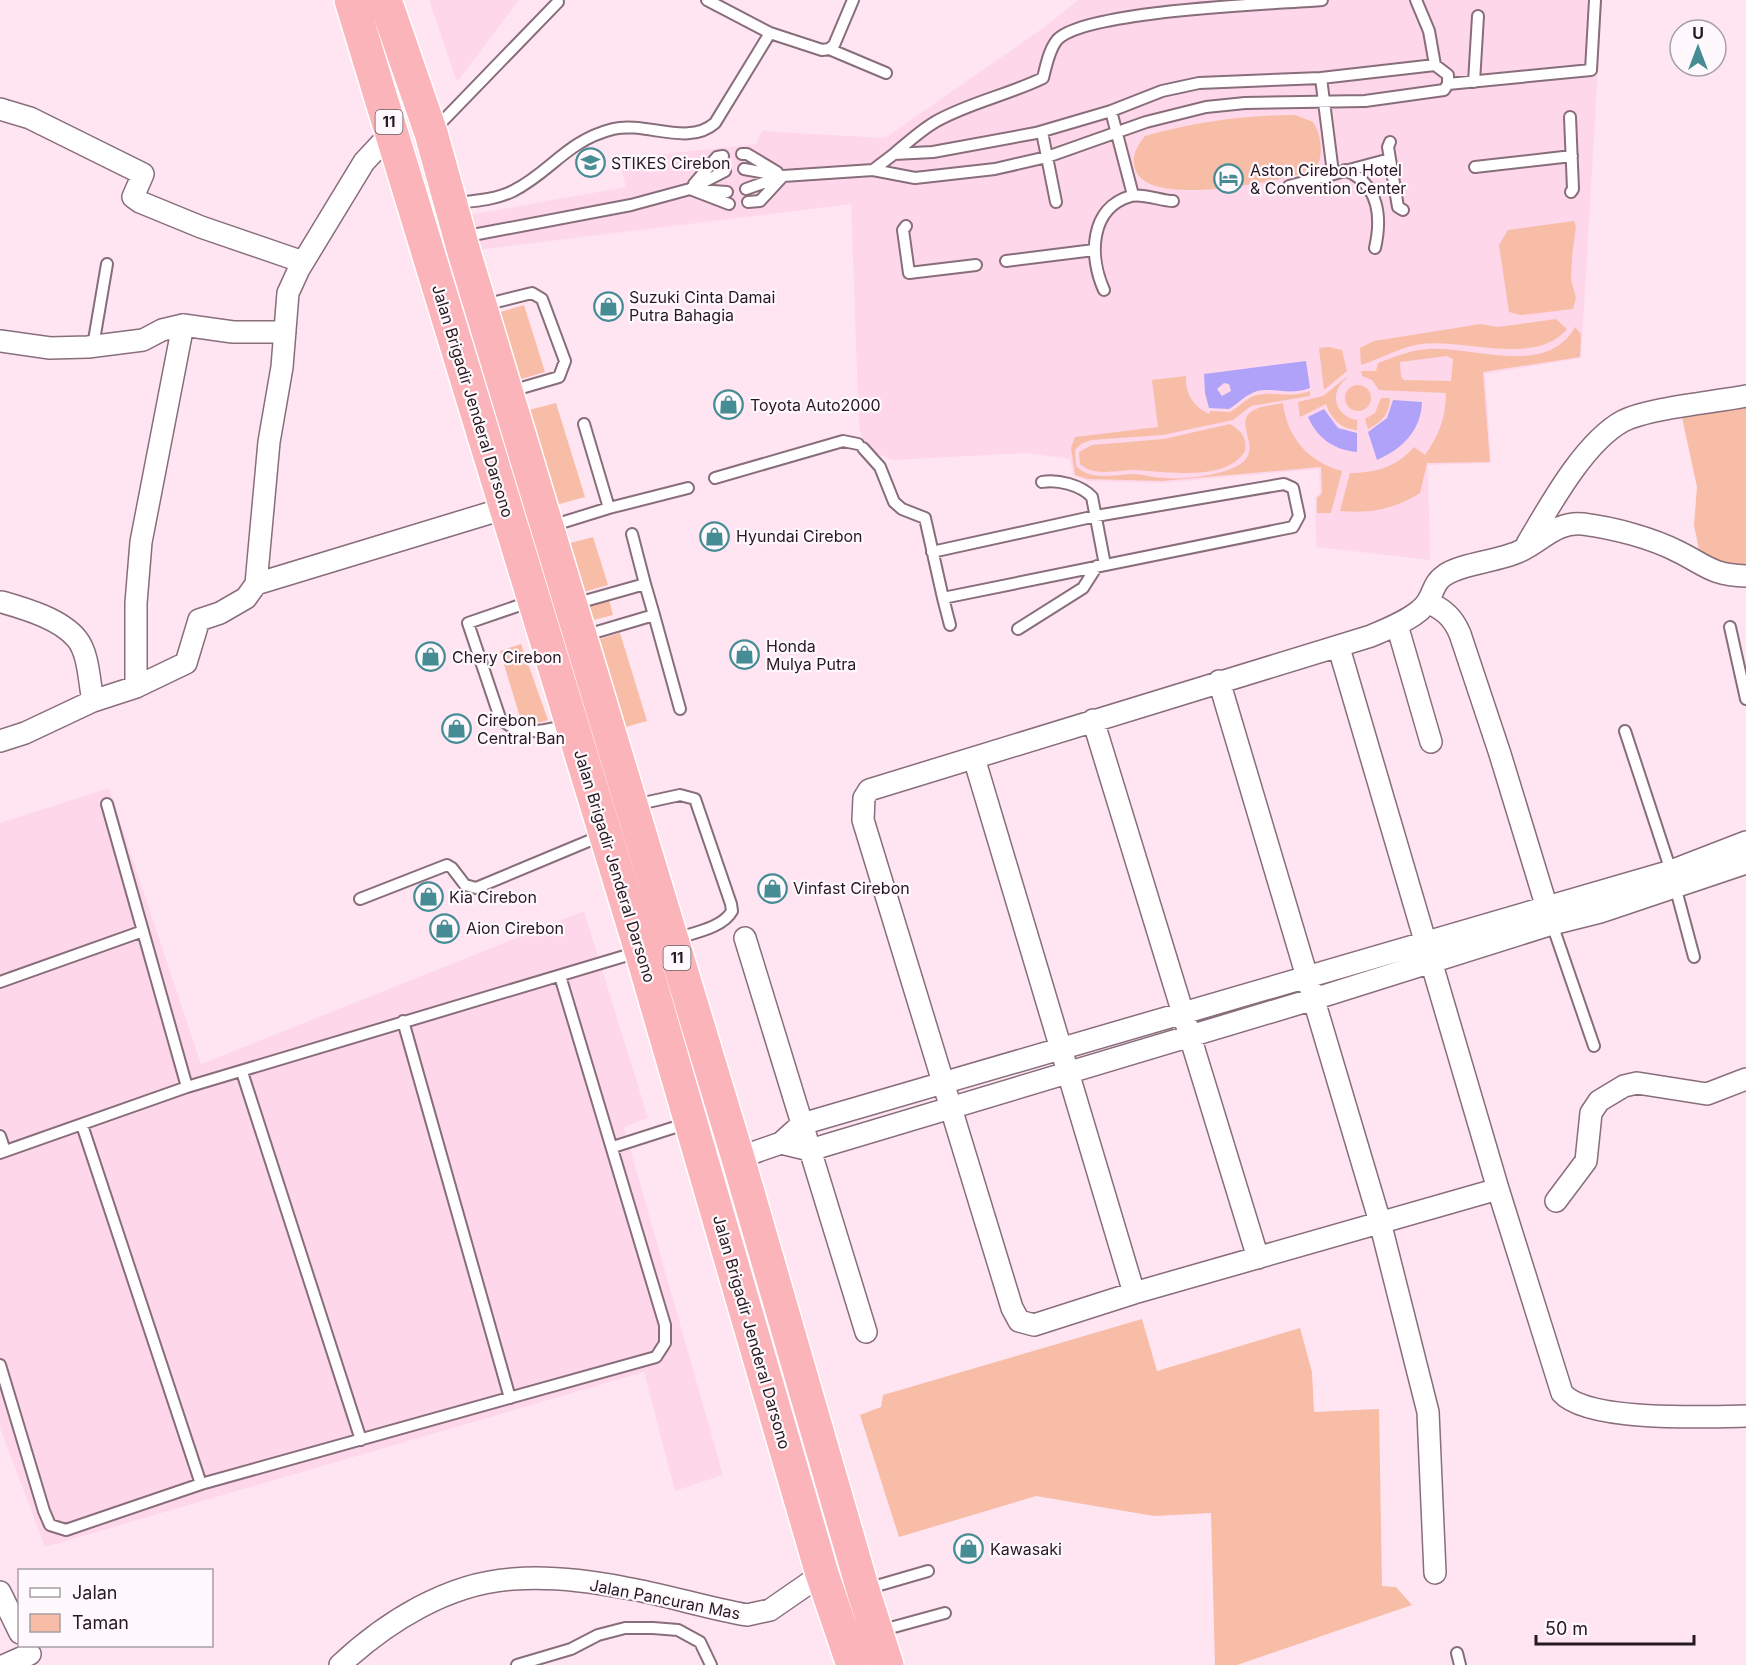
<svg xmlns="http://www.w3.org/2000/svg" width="1746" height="1665" viewBox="0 0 1746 1665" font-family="Inter,sans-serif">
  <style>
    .built { fill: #fed7eb }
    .green { fill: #f8bda7; fill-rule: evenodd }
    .water { fill: #b0a2f9; fill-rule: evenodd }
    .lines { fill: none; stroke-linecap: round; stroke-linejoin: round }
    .service-casing { stroke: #886d7b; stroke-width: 14 }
    .minor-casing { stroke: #886d7b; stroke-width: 24 }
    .trunk-casing { stroke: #fff; stroke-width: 36 }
    .service { stroke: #fff; stroke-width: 10 }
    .minor { stroke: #fff; stroke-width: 21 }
    .trunk { stroke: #fcb4bb; stroke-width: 33 }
    .labels { text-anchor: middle; stroke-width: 4.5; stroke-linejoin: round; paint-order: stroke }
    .shield { fill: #fff8fc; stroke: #675d62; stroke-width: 1.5 }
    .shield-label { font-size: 15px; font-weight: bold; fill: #261a20 }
    .poi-label { font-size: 16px; fill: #261a20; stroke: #fff8fc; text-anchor: start }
    .street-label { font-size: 16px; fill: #261a20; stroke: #fff8fc }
  </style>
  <rect width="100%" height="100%" fill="#ffe5f2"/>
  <path class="built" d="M 429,0 L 519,0 L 457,82 Z
    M 1078,0 L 1602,0 L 1581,358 L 1485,374 L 1491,463 L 1428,465 L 1430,560 L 1316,547 L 1315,497 L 1320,493 L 1319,469 L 1161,483 L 1088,481 L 1073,476 L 1070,459 L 1026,453 L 893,460 L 868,450 L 859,429 L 851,204 L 478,250 L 469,215 L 626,187 L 619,159 L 756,144 L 762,131 L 885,138 L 1046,26 Z
    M 109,788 L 201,1064 L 584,911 L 648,1118 L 624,1127 L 723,1475 L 675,1491 L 644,1372 L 45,1547 L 0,1428 L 0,823 Z"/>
  <path class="green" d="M 1295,115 L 1313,122 C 1322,135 1326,164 1310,172 C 1278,180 1149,210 1135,169 C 1131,156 1137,146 1145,136 C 1195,122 1243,115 1295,115 Z
    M 1574,221 L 1576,226 L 1572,258 L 1571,279 L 1576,298 L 1573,309 L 1521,315 L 1509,312 L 1499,245 L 1508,230 Z
    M 524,305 L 545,372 L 518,380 L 497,313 Z
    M 1556,319 L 1567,329 C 1536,367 1464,338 1421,344 C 1399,347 1381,359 1361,365 L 1360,348 L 1374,341 L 1481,324 L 1498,327 Z
    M 1575,327 L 1581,334 L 1580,357 L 1483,372 L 1490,462 L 1427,463 L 1420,493 C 1395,509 1369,514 1340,511 L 1350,473 C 1375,473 1397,467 1414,447 L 1425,455 C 1439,435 1446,417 1446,393 L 1379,390 L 1372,380 L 1362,376 L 1361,371 L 1376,371 L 1378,363 C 1394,357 1411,350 1428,349 C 1474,346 1547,378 1575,327 ZM 1447,356 L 1453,359 L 1451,381 L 1404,380 L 1401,377 L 1400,362 Z
    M 1329,347 L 1342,350 L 1347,371 L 1324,390 L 1319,348 Z
    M 1186,376 C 1185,394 1193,406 1209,414 L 1210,411 L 1230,412 C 1240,407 1246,397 1258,395 C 1277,391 1289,399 1310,391 L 1310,396 L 1251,406 L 1233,420 L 1195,428 L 1163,435 L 1091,440 L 1081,444 L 1075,450 L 1076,466 C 1091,481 1113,475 1133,474 C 1143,474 1154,478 1165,478 C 1184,480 1230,475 1244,461 C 1260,445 1234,423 1252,411 C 1259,406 1274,405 1283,403 C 1287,438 1309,462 1342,471 L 1331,513 L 1317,513 L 1317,498 L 1322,493 L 1321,467 L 1161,481 L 1088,479 L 1075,475 L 1071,448 L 1075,437 L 1158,427 L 1152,380 Z
    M 1348,376 C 1346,379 1341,383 1339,387 C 1330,402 1342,418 1357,420 L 1357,430 C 1341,429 1331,419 1326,404 L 1300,417 L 1298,402 L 1323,396 Z
    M1345 398a13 13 0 1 1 26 0a13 13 0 1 1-26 0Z
    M 1381,398 L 1390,398 C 1390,413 1381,423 1368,429 L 1365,419 L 1375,413 Z
    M 556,403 L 585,497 L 556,505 L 529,410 Z
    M 1746,408 L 1746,571 L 1700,555 L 1694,525 L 1697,487 L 1681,413 Z
    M 1230,424 C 1241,431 1247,436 1245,451 C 1226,483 1165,471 1134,470 C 1117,470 1093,477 1080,464 L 1079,452 L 1092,445 L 1164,439 Z
    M 593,537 L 608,585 L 580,593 L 566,544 Z
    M 609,600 L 613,615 L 590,621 L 586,607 Z
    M 620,633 L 647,721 L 622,728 L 597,640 Z
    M 521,644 L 548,720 C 536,724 527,725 519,714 L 500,651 Z
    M 1142,1319 L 1157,1371 L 1300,1328 L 1312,1372 L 1314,1412 L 1379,1409 L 1382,1586 L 1396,1587 L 1412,1605 L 1237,1665 L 1215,1665 L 1211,1513 L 1154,1516 L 1036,1496 L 899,1537 L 860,1415 L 881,1407 L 883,1395 Z"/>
  <path class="water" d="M 1306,361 L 1310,388 C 1288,396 1276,387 1257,391 C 1245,395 1239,403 1229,409 L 1209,408 L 1205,393 L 1204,374 ZM 1224,383 L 1229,384 L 1231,391 L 1222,396 L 1217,389 Z
    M 1393,400 L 1422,402 C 1421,431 1402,449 1377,460 L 1368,432 L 1387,418 Z
    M 1324,409 L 1338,428 L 1357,433 L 1357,452 C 1334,450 1317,438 1308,417 Z"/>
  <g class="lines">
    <defs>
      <path id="service" d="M 707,0 L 770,33 L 822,50 L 829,49 L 886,73
        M 1416,0 L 1429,31 L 1435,65
        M 829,49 L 834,45 L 853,0
        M 1321,78 L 1333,173
        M 1474,82 L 1478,16
        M 1448,84 L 1591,70 L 1595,0
        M 1111,111 L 1133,195
        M 1570,117 L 1573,189 L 1571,192
        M 435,129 L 558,2
        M 1042,132 L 1056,202
        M 1390,142 L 1388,147 L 1398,207 L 1403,210
        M 742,154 L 747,154 L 777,172
        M 894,154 C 907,143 920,131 935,122 C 968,103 1008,95 1043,78 C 1046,66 1049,50 1057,40 C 1084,10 1276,4 1322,0
        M 1475,167 L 1572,156
        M 744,169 L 783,176 L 873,170 L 915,178 L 995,169 L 1047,157 L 1146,122 L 1206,107 L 1245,103 L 1365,101 L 1444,90 L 1448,84 L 1448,75 L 1435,65 L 1321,78 L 1199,83 L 1162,91 L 1111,111 L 1036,133 L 933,152 L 894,154 L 873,170
        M 1345,170 C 1379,184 1382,217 1375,248
        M 694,184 L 717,157 L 723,156
        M 1289,186 L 1390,159
        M 690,189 L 729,204
        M 746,189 L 780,177
        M 698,190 L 727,192
        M 748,202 L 760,201 L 783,176
        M 455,203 C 474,201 495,200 513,191 C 551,172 566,141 613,129 C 646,121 688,147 715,123 L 770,33
        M 906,226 L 903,230 L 909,273 L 976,265
        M 462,237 L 631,205 L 690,189 L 725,171
        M 1006,261 L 1094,250
        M 1104,290 C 1089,257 1089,208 1131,196 C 1143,193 1161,201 1173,201
        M 484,305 L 532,293 L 542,299 L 565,361 L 559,377 L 511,391
        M 93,346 L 107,264
        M 863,448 L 880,467 L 894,502 L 902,509 L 925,518 L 943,598 L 1293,527 L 1299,516 L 1293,488 L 1284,484 L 1096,516 L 932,552
        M 715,478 L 843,441 L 858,444
        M 1042,482 C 1057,479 1081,485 1092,497 L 1105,565
        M 609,508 L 688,488
        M 551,526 L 609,508 L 584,424
        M 645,584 L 654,615
        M 943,598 L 950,625
        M 532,601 L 468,623 L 500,718 C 520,739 545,730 569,725
        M 574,604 L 645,584 L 632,534
        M 1730,627 L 1746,699
        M 1018,629 L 1083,588 L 1097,566
        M 583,636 L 654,615 L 680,709
        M 1625,731 L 1671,871 L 1694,957
        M 107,804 L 187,1087
        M 634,805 L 680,795 L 695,799 L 731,904 L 732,911 C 723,928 692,933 675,939
        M 360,899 L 447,865 L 452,868 L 465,885 L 476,888 L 603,835
        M 1552,924 L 1594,1046
        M 0,982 L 143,931
        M 403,1021 L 510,1398
        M 242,1072 L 361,1440
        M 82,1125 L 201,1484
        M 0,1136 L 5,1151
        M 613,1147 L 688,1123
        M 0,1153 L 187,1087 L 638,952
        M 0,1365 L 44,1511 L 50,1525 L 66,1530 L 201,1484 L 656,1357 L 665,1343 L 665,1325 L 560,976
        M 866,1589 L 928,1571
        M 879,1631 L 945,1613
        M 1457,1653 L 1460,1665
        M 517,1665 L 571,1649 L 598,1635 L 625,1628 L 653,1628 L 678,1630 L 700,1642 L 711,1665"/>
      <path id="minor" d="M 0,109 L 30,118 L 143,174 L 133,197 L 140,202 L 201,227 L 303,262
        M 0,341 L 50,348 L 88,347 L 143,340 L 162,330 L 183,325 L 233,332 L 285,332
        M 1527,544 C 1549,507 1584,442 1623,421 C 1648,408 1715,402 1746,396
        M 256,584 L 269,442 L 282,367 L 288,293 L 299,269 L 364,162 L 392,132
        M 2,602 C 26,609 61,619 77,639 C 89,654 89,682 93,701
        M 1428,602 C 1444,610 1453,617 1460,634 L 1500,754 L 1551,921
        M 1397,625 L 1431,742
        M 1339,648 L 1498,1189 L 1562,1393 C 1587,1422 1707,1417 1746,1416
        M 1219,681 L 1380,1222 L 1428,1412 L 1435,1573
        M 136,687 L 136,603 L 141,542 L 183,325
        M 1093,720 L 1258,1258
        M 0,741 L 25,733 L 93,701 L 136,687 L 186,663 L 199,620 L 220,613 L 246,598 L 256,584 L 506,508
        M 974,758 L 1134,1293
        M 745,938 L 866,1332
        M 781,1143 L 810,1150 L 1314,999 L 1552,924 L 1600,912 L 1746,863
        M 738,1158 L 781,1143 L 802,1124 L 1671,871 L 1746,842
        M 1498,1189 L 1134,1293 L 1034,1325 L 1019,1321 L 1012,1308 L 863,820 L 864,798 L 869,790 L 1371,636 C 1387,629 1419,617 1428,601 C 1434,591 1434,582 1445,575 C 1460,564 1498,561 1518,552 C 1541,542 1556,521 1583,524 C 1614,528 1652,538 1679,552 C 1707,566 1712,575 1746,576
        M 1556,1201 L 1586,1161 L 1591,1113 L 1599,1101 L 1624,1086 L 1637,1083 L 1707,1094 L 1746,1079
        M 0,1592 L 20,1633
        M 5,1665 L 30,1654
        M 340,1665 C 386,1622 448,1583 513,1579 C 550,1576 590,1581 626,1588 C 667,1595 706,1608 747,1615 L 770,1610 L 822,1574"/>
      <path id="trunk" d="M 351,0 L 641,951 L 822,1574 L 853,1665
        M 385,0 L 431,133 L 464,252 L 738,1158 L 863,1590 L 887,1665"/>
    </defs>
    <use href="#service" class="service-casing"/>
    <use href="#minor" class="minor-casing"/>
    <use href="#trunk" class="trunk-casing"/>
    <use href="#service" class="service"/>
    <use href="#minor" class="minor"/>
    <use href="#trunk" class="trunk"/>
  </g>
  <defs>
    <symbol id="university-ring" viewBox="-11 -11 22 22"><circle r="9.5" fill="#fff8fc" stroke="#468c95" stroke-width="1.5"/><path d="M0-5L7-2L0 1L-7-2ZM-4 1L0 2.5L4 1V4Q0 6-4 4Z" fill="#468c95"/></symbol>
    <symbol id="hotel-ring" viewBox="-11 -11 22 22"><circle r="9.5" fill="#fff8fc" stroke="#468c95" stroke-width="1.5"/><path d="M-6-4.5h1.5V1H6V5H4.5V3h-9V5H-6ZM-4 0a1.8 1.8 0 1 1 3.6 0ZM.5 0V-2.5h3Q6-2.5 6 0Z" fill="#468c95"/></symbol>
    <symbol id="shop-ring" viewBox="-11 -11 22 22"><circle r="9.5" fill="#fff8fc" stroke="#468c95" stroke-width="1.5"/><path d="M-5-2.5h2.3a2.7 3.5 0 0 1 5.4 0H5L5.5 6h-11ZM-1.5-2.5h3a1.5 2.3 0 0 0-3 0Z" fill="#468c95"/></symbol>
  </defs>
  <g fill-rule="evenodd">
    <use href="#university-ring" x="574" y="146" width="33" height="33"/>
    <use href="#hotel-ring" x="1212" y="162" width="33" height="33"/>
    <use href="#shop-ring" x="592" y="290" width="33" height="33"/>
    <use href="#shop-ring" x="712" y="388" width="33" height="33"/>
    <use href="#shop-ring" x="698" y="520" width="33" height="33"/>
    <use href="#shop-ring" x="728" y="638" width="33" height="33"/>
    <use href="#shop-ring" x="414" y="640" width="33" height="33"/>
    <use href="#shop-ring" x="440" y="712" width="33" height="33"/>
    <use href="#shop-ring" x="756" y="872" width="33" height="33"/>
    <use href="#shop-ring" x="412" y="880" width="33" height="33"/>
    <use href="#shop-ring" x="428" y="912" width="33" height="33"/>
    <use href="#shop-ring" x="952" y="1532" width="33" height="33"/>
  </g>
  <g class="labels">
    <g class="shield">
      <rect x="375.5" y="110" width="27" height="24" rx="4.5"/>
      <rect x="663.5" y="946" width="27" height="24" rx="4.5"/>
    </g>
    <g class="shield-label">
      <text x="389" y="127">11</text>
      <text x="677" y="963">11</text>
    </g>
    <g class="poi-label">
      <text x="611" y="169">STIKES Cirebon</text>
      <text x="1250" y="176">Aston Cirebon Hotel<tspan x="1250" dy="18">&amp; Convention Center</tspan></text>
      <text x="629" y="303">Suzuki Cinta Damai<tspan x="629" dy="18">Putra Bahagia</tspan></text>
      <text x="750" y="411">Toyota Auto2000</text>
      <text x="736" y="542">Hyundai Cirebon</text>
      <text x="766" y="652">Honda<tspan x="766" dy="18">Mulya Putra</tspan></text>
      <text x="452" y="663">Chery Cirebon</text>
      <text x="477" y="726">Cirebon<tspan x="477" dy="18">Central Ban</tspan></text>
      <text x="793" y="894">Vinfast Cirebon</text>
      <text x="449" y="903">Kia Cirebon</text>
      <text x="466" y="934">Aion Cirebon</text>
      <text x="990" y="1555">Kawasaki</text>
    </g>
    <g class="street-label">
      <text transform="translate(473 401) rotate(73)" y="6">Jalan Brigadir Jenderal Darsono</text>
      <text transform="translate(615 866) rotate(73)" y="6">Jalan Brigadir Jenderal Darsono</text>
      <text transform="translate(752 1332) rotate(74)" y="6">Jalan Brigadir Jenderal Darsono</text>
      <text transform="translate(665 1599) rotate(11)" y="6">Jalan Pancuran Mas</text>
    </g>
  </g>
  <rect x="18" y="1569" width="195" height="78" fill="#fff8fc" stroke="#a89fa4" stroke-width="1.5"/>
  <rect x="30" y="1588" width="30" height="9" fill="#ffffff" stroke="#a89fa4" stroke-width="1.5"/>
  <text x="72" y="1599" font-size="18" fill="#261a20">Jalan</text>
  <rect x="30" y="1614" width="30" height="18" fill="#f8bda7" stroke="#a89fa4" stroke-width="1.5"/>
  <text x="72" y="1629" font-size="18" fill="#261a20">Taman</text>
  <g transform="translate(1698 48)"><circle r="28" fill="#fff8fc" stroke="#a89fa4" stroke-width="1.5"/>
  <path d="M0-4.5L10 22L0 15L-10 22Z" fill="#468c95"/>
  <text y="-9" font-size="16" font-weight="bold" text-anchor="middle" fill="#261a20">U</text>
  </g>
  <path d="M1536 1635v9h158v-9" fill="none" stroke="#261a20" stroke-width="3"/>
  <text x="1545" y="1635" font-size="18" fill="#261a20" stroke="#fff8fc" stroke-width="4.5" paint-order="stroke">50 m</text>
</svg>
